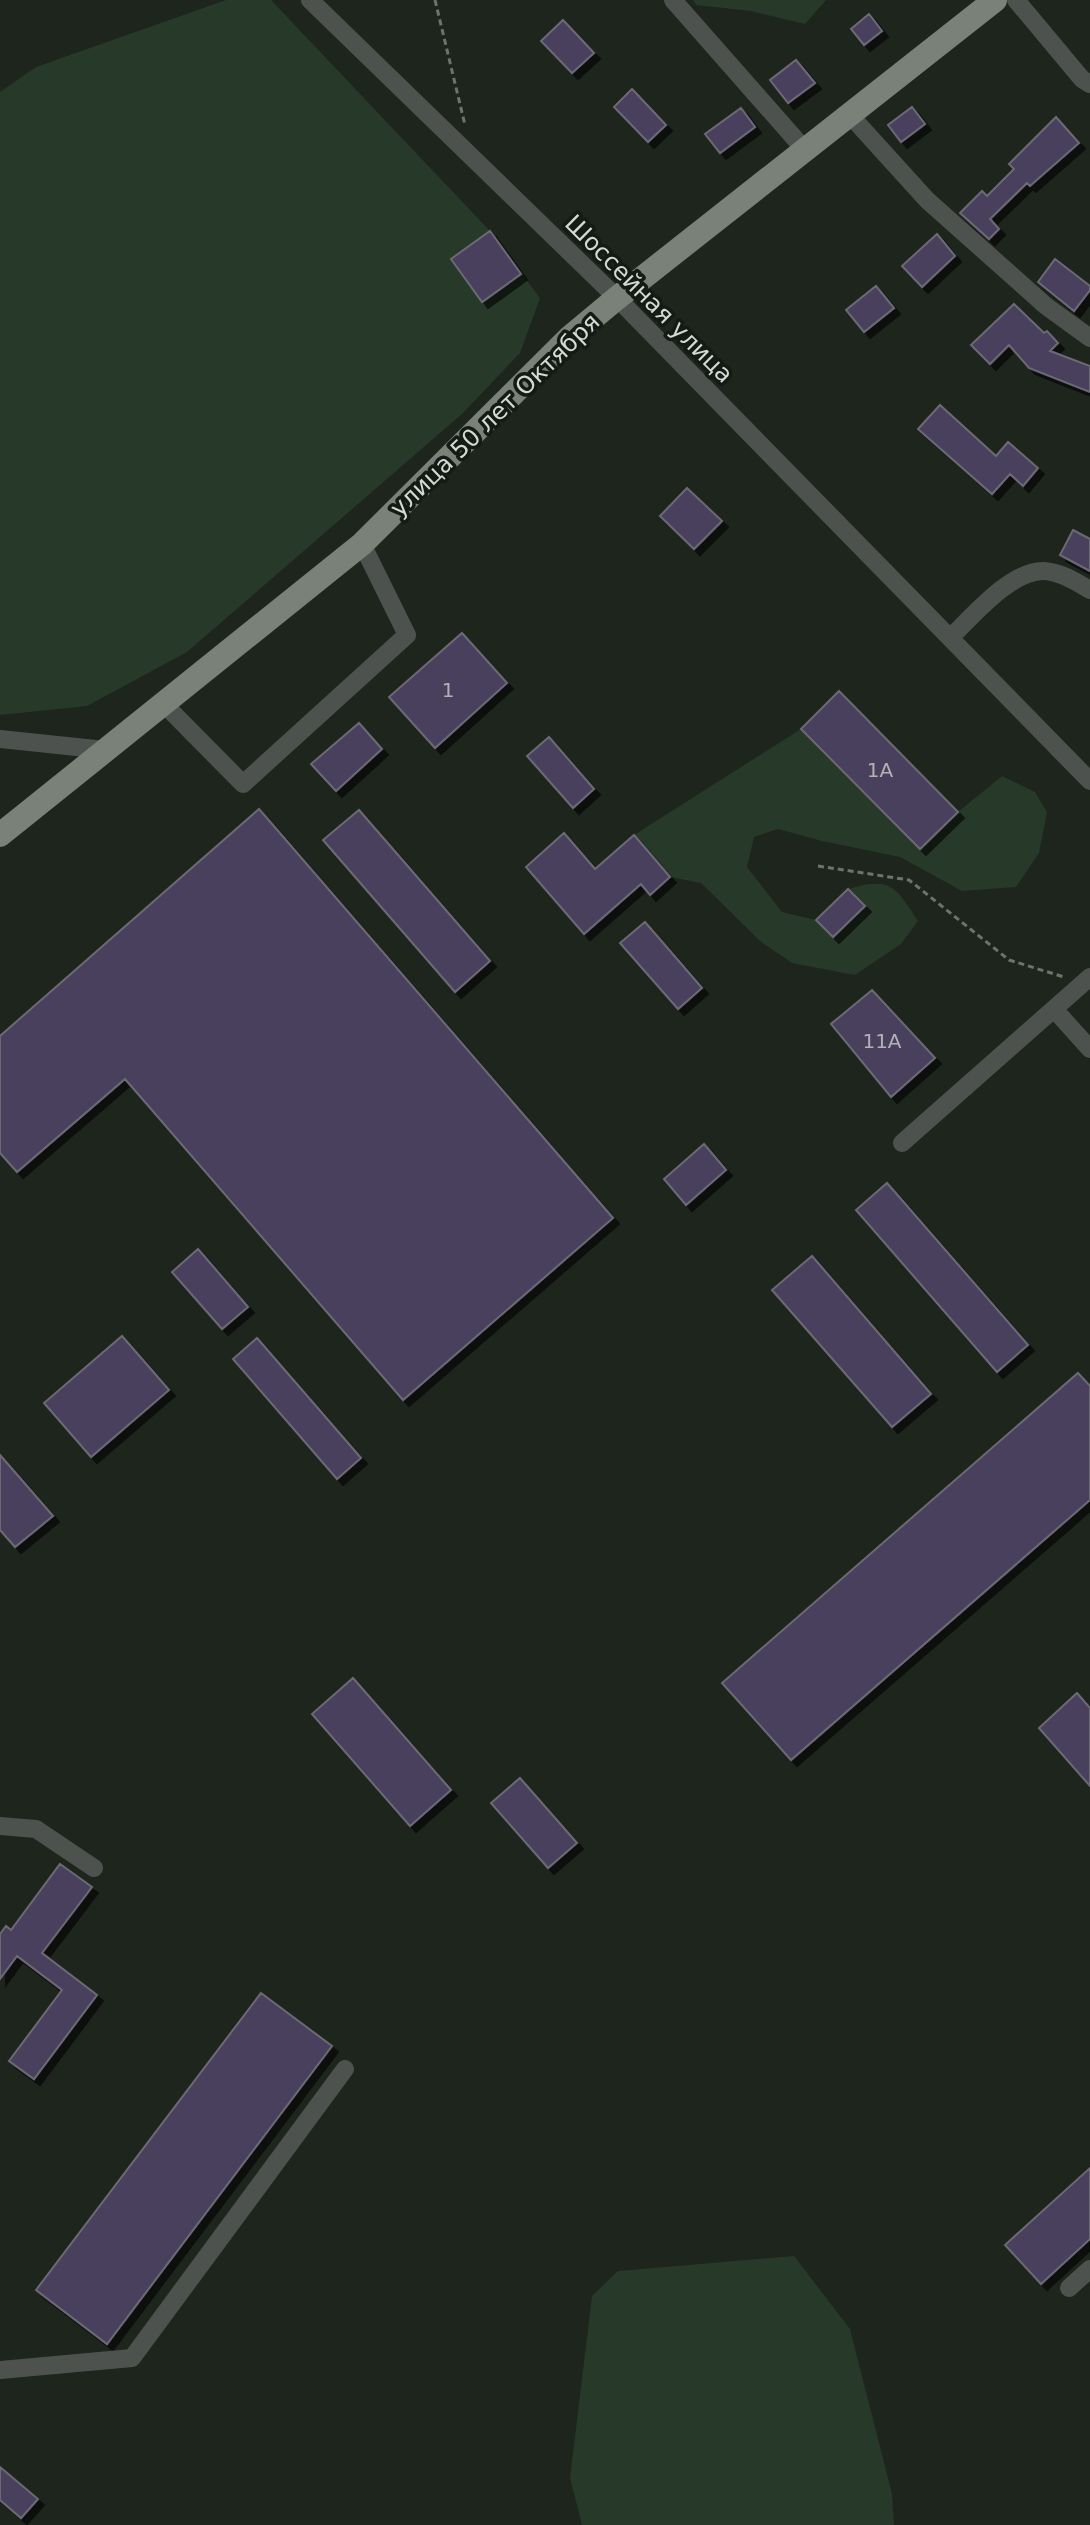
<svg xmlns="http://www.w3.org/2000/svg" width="1090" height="2525" viewBox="0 0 1090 2525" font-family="'DejaVu Sans',sans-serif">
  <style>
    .green { fill: #273928 }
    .building { fill: #483f5d; stroke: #6c6975; stroke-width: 2; filter: url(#shadow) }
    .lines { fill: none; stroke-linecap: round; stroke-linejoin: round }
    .path { stroke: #6d746e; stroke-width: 3; stroke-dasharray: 6 4; stroke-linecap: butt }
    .minor { stroke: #4e524e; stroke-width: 18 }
    .major { stroke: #798179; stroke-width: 24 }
    .labels { text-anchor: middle; stroke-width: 7; stroke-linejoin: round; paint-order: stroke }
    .number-label { font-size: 20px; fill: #b0b2b6 }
    .street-label { font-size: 24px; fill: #d3d9d4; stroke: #141b14 }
  </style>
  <defs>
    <filter id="shadow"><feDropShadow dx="6" dy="6" stdDeviation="0" flood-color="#0009"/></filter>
  </defs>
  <rect width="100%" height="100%" fill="#1d251d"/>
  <path class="green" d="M 226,0 L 271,0 L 490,231 L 540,298 L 520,353 L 462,414 L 187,652 L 87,706 L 0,715 L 0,92 L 36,67 Z
    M 693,0 L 826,0 L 805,24 L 751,11 L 696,5 Z
    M 801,729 L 920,849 L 958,812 L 1002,776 L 1035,792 L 1047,812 L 1039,853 L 1016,887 L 962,891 L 900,857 L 822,841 L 778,829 L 754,837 L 747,867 L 782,912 L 816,920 L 833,937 L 865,907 L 848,889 C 891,876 896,887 918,921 L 901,944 L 855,975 L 792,963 L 760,941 L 701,883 L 670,877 L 634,835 Z
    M 794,2256 L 850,2329 L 892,2494 L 894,2525 L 582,2525 L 570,2478 L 592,2296 L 618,2271 Z"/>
  <path class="building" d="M 869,14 L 882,31 L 864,45 L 851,29 Z
    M 563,20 L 594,53 L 572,73 L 541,41 Z
    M 796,60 L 815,83 L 788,103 L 770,80 Z
    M 632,89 L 666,125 L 648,142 L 614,107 Z
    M 912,107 L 925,124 L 901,142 L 888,125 Z
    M 741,108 L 755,127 L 720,153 L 705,134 Z
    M 1056,117 L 1079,143 L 1030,186 L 1027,183 L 990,219 L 999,229 L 989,239 L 960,213 L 982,191 L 987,196 L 1014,169 L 1009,164 Z
    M 490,231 L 521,274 L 482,302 L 451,259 Z
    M 937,234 L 955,256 L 922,287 L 902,266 Z
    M 1055,259 L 1090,286 L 1090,290 L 1074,311 L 1038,282 Z
    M 876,286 L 894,308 L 864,332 L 846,310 Z
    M 1014,304 L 1044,333 L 1047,331 L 1058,343 L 1050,351 L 1090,366 L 1090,392 L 1029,368 L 1009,345 L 990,364 L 971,345 Z
    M 940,405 L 996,456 L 1008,442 L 1038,468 L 1023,486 L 1010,474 L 992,494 L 918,429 Z
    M 687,488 L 722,521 L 694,549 L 660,516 Z
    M 1073,530 L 1090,539 L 1090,571 L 1060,555 Z
    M 462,633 L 507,683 L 435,748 L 389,697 Z
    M 839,691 L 958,812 L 920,849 L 801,729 Z
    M 359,723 L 382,749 L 336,791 L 311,764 Z
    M 549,737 L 594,789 L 573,808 L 527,756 Z
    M 259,809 L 613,1218 L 403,1400 L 125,1079 L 17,1172 L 0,1153 L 0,1036 Z
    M 359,810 L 490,961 L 455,992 L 323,840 Z
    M 564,833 L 595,869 L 634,835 L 670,877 L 650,895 L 641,884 L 584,934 L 526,867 Z
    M 848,889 L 865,906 L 833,937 L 816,920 Z
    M 645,922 L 702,988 L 678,1009 L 620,943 Z
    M 872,990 L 935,1058 L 891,1097 L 831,1024 Z
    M 704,1144 L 726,1170 L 686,1205 L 664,1179 Z
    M 887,1183 L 1028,1345 L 997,1372 L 856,1210 Z
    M 198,1249 L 248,1307 L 222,1329 L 172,1272 Z
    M 812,1256 L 931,1394 L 892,1427 L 772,1290 Z
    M 122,1336 L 169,1390 L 91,1457 L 44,1403 Z
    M 257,1338 L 361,1458 L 337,1479 L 233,1359 Z
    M 1078,1373 L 1090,1386 L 1090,1500 L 791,1760 L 722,1683 Z
    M 0,1455 L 53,1516 L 15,1547 L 0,1530 Z
    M 353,1678 L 451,1790 L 410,1826 L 312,1714 Z
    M 1077,1693 L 1090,1708 L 1090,1786 L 1039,1728 Z
    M 520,1778 L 577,1843 L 548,1868 L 491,1803 Z
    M 60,1864 L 92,1887 L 42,1953 L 97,1995 L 34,2079 L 9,2061 L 62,1990 L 17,1956 L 0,1979 L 0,1934 L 6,1926 L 11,1930 Z
    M 261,1993 L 332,2046 L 107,2344 L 36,2290 Z
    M 1090,2168 L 1090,2239 L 1041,2284 L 1005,2245 Z
    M 0,2467 L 38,2499 L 21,2518 L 0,2500 Z"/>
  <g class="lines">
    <path class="path" d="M 435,0 L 465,125
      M 818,866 L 909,880 L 1009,960 L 1064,977"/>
    <path class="minor" d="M 310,0 L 617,298 L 1090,781
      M 673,0 L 804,149
      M 1016,0 L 1082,79 L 1090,84
      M 849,114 L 927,200 L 1046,306 L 1090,338
      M 950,638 C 972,617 1011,570 1044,571 C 1061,572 1076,582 1090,590
      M 163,703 L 243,784 L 407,635 L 362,544
      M 0,739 L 105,750
      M 1054,1009 L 1090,1049
      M 902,1143 L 1090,977
      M 0,1826 L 36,1829 L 94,1868
      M 1069,2288 L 1090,2269
      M 0,2370 L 132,2358 L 345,2069"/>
    <path class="major" d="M 0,835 L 362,544 L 569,338 L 617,298 L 995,0"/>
  </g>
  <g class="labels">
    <g class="number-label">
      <text x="448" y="697">1</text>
      <text x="880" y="777">1А</text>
      <text x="882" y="1048">11А</text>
    </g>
    <g class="street-label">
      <text transform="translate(649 299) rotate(45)" y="8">Шоссейная улица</text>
      <text transform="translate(495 415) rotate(-44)" y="8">улица 50 лет Октября</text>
    </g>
  </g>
</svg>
